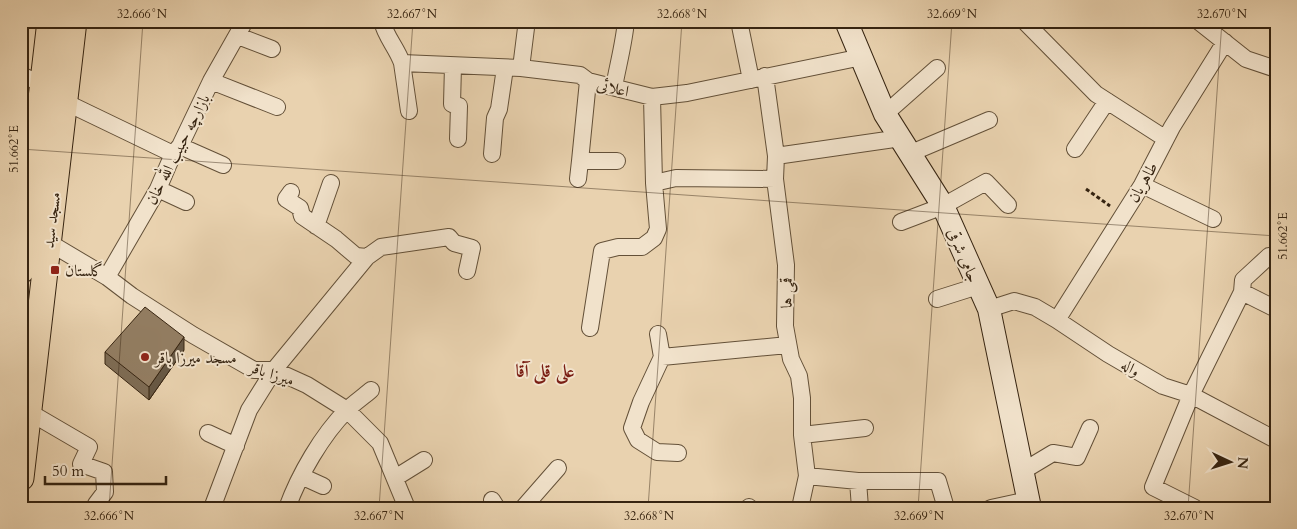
<svg xmlns="http://www.w3.org/2000/svg" width="1297" height="529" viewBox="0 0 1297 529" font-family="Cardo,Amiri,serif">
  <style>
    .lines { fill: none; stroke-linecap: round; stroke-linejoin: round }
    .street-casing { stroke: #635038; stroke-width: 18 }
    .secondary-casing { stroke: #362411; stroke-width: 24 }
    .primary-casing { stroke: #362411; stroke-width: 27 }
    .path { stroke: #362411; stroke-width: 3; stroke-dasharray: 4 2.5; stroke-linecap: butt }
    .street { stroke: #f1e2cb; stroke-width: 16 }
    .secondary { stroke: #f1e2cb; stroke-width: 22 }
    .primary { stroke: #e9d2af; stroke-width: 25 }
    .wall { fill: #7e6c55; stroke: #362411 }
    .shaded-wall { fill: #675845; stroke: #362411 }
    .building { fill: #937e63; stroke: #362411 }
    .ticks { fill: none; stroke: #362411; stroke-width: 1; stroke-opacity: 0.45 }
    .poi-dot { fill: #8f2418; stroke: #f1e2cb; stroke-width: 2 }
    .labels { text-anchor: middle; stroke-width: 4; stroke-linejoin: round; paint-order: stroke }
    .street-label { font-size: 16px; fill: #362411; stroke: #f1e2cb }
    .poi-label { font-size: 16px; fill: #362411; stroke: #f1e2cb; text-anchor: start }
    .neighbourhood-label { font-size: 18px; font-weight: bold; fill: #7a1f14; stroke: #f1e2cb }
    .neatline { fill: none; stroke: #362411; stroke-width: 2 }
    .ticks-label { font-size: 12px; text-anchor: middle; fill: #362411 }
  </style>
  <rect width="100%" height="100%" fill="#e9d2af"/>
  <filter id="stains"><feTurbulence type="fractalNoise" baseFrequency=".004" numOctaves="4"/><feColorMatrix values="0 0 0 0 .2 0 0 0 0 .09 0 0 0 0 .02 0 0 0 .5 -.17"/></filter>
  <radialGradient id="worn" r=".72"><stop offset=".6" stop-color="#630" stop-opacity="0"/><stop offset="1" stop-color="#630" stop-opacity=".3"/></radialGradient>
  <g class="lines">
    <defs>
      <path id="street" d="M 382,21 C 385,36 397,48 402,63 L 521,68 L 580,75 L 588,81 L 652,97 L 687,93 L 862,57
        M 739,21 L 751,80
        M 1024,21 L 1096,94 L 1166,139
        M 1198,21 L 1246,59 L 1276,69
        M 238,36 L 272,49
        M 402,63 L 409,111
        M 453,66 L 452,104 L 459,106 L 458,139
        M 521,68 L 526,28
        M 21,75 L 30,79
        M 765,76 L 776,156 L 775,179 L 786,265 L 785,326 L 791,359 L 799,376 L 802,398 L 802,435 L 807,476 L 800,508
        M 211,81 L 277,107
        M 588,81 L 580,161 L 617,161
        M 614,87 C 618,65 624,43 626,21
        M 65,102 L 173,154
        M 885,114 L 937,68
        M 180,146 L 223,165
        M 1075,149 L 1107,101
        M 911,153 L 989,120
        M 492,154 L 495,118 L 499,109 L 505,68
        M 776,156 L 901,138
        M 578,179 L 580,161
        M 654,183 L 676,178 L 775,179
        M 1142,185 L 1213,219
        M 158,189 L 186,202
        M 291,192 L 286,199 L 300,208 L 302,216 L 336,239 L 356,256 L 367,257
        M 901,222 L 943,206 L 986,182 L 1008,205
        M 316,226 L 331,183
        M 48,242 L 107,277 L 132,296 L 193,335 L 254,370 L 274,370 L 307,385 L 347,410 L 380,443 L 407,508
        M 107,277 L 158,189 L 173,154 L 180,146 L 211,81 L 245,21
        M 1242,292 L 1276,309
        M 937,299 L 978,286
        M 989,309 L 1014,301 L 1035,307 L 1057,320 L 1108,354 L 1163,386 L 1191,395 L 1276,440
        M 1057,320 L 1142,185 L 1172,127 L 1225,42
        M 590,328 L 602,251 L 618,247 L 642,247 L 654,238 L 658,229 L 654,183 L 652,97
        M 658,334 L 662,357
        M 29,412 L 89,447 L 81,464 L 104,472 L 105,492 L 96,504
        M 208,433 L 236,446
        M 802,435 L 865,428
        M 678,453 L 657,452 L 638,440 L 632,428 L 641,402 L 662,357 L 788,345
        M 1023,471 L 1053,453 L 1077,457 L 1090,428
        M 301,476 L 323,486
        M 807,476 L 858,481 L 938,481 L 946,508
        M 395,478 L 424,460
        M 858,481 L 860,508
        M 492,500 L 497,508
        M 212,508 L 249,410 L 274,370 L 367,257 L 381,247 L 449,237 L 454,243 L 472,248 L 467,271
        M 287,508 C 299,475 322,435 347,410 C 354,403 363,397 371,390
        M 523,508 L 558,468
        M 749,508 L 749,507
        M 991,508 L 1028,500
        M 1195,508 L 1153,487 L 1191,395 L 1242,292 L 1243,280 L 1269,256"/>
      <path id="secondary" d="M 846,21 L 885,114 L 943,206 L 989,309 L 1030,508"/>
      <path id="primary" d="M 21,271 L 50,21
        M 21,478 L 74,21"/>
    </defs>
    <use href="#street" class="street-casing"/>
    <use href="#secondary" class="secondary-casing"/>
    <use href="#primary" class="primary-casing"/>
    <path class="path" d="M 1086,189 L 1110,206"/>
    <use href="#street" class="street"/>
    <use href="#secondary" class="secondary"/>
    <use href="#primary" class="primary"/>
  </g>
  <path class="wall" d="M 184,350 L 149,400 L 105,364 L 105,352 Z"/>
  <path class="shaded-wall" d="M 184,337 L 184,350 L 149,400 L 149,387 Z"/>
  <path class="building" d="M 145,307 L 184,337 L 149,387 L 105,352 Z"/>
  <path class="ticks" d="M 21,149 L 1276,236M 109,508 L 143,21M 379,508 L 413,21M 648,508 L 682,21M 918,508 L 952,21M 1188,508 L 1222,21"/>
  <g class="poi-dot">
    <rect x="50" y="265" width="10" height="10" rx="2.5"/>
    <circle cx="145" cy="357" r="5"/>
  </g>
  <g class="labels">
    <g class="street-label">
      <text transform="translate(613 87) rotate(14)" y="6">اعلائی</text>
      <text transform="translate(177 149) rotate(-63)" y="6">بازارچه حبیب الله خان</text>
      <text transform="translate(1142 182) rotate(-60)" y="6">طاهریان</text>
      <text transform="translate(51 220) rotate(-83)" y="6">مسجد سید</text>
      <text transform="translate(964 255) rotate(67)" y="6">جامی شرقی</text>
      <text transform="translate(786 293) rotate(-89)" y="6">قمی ها</text>
      <text transform="translate(1131 367) rotate(30)" y="6">واله</text>
      <text transform="translate(272 373) rotate(18)" y="6">میرزا باقر</text>
    </g>
    <g class="poi-label">
      <text x="65" y="276">گلستان</text>
      <text x="155" y="363">مسجد میرزا باقر</text>
    </g>
    <g class="neighbourhood-label">
      <text x="545" y="377">علی قلی آقا</text>
    </g>
  </g>
  <rect width="1297" height="529" fill="none" stroke="#e9d2af" stroke-width="55"/>
  <g transform="translate(1230 462) rotate(94)" stroke="#f1e2cb" stroke-width="4" paint-order="stroke">
  <path d="M0-4L9 19L0 12L-9 19Z" fill="#362411"/>
  <text y="-8" font-size="14" font-weight="bold" text-anchor="middle" fill="#362411">N</text>
  </g>
  <path d="M45 476v8h121v-8" fill="none" stroke="#362411" stroke-width="2.5"/>
  <text x="52" y="476" font-size="15" fill="#362411" stroke="#f1e2cb" stroke-width="4" paint-order="stroke">50 m</text>
  <rect x="28" y="28" width="1242" height="474" class="neatline"/>
  <g class="ticks-label">
    <text x="142" y="18">32.666°N</text>
    <text x="412" y="18">32.667°N</text>
    <text x="682" y="18">32.668°N</text>
    <text x="952" y="18">32.669°N</text>
    <text x="1222" y="18">32.670°N</text>
    <text transform="translate(14 149) rotate(-90)" y="4">51.662°E</text>
    <text transform="translate(1283 236) rotate(-90)" y="4">51.662°E</text>
    <text x="109" y="520">32.666°N</text>
    <text x="379" y="520">32.667°N</text>
    <text x="649" y="520">32.668°N</text>
    <text x="919" y="520">32.669°N</text>
    <text x="1189" y="520">32.670°N</text>
  </g>
  <rect width="100%" height="100%" filter="url(#stains)"/>
  <rect width="100%" height="100%" fill="url(#worn)"/>
</svg>
